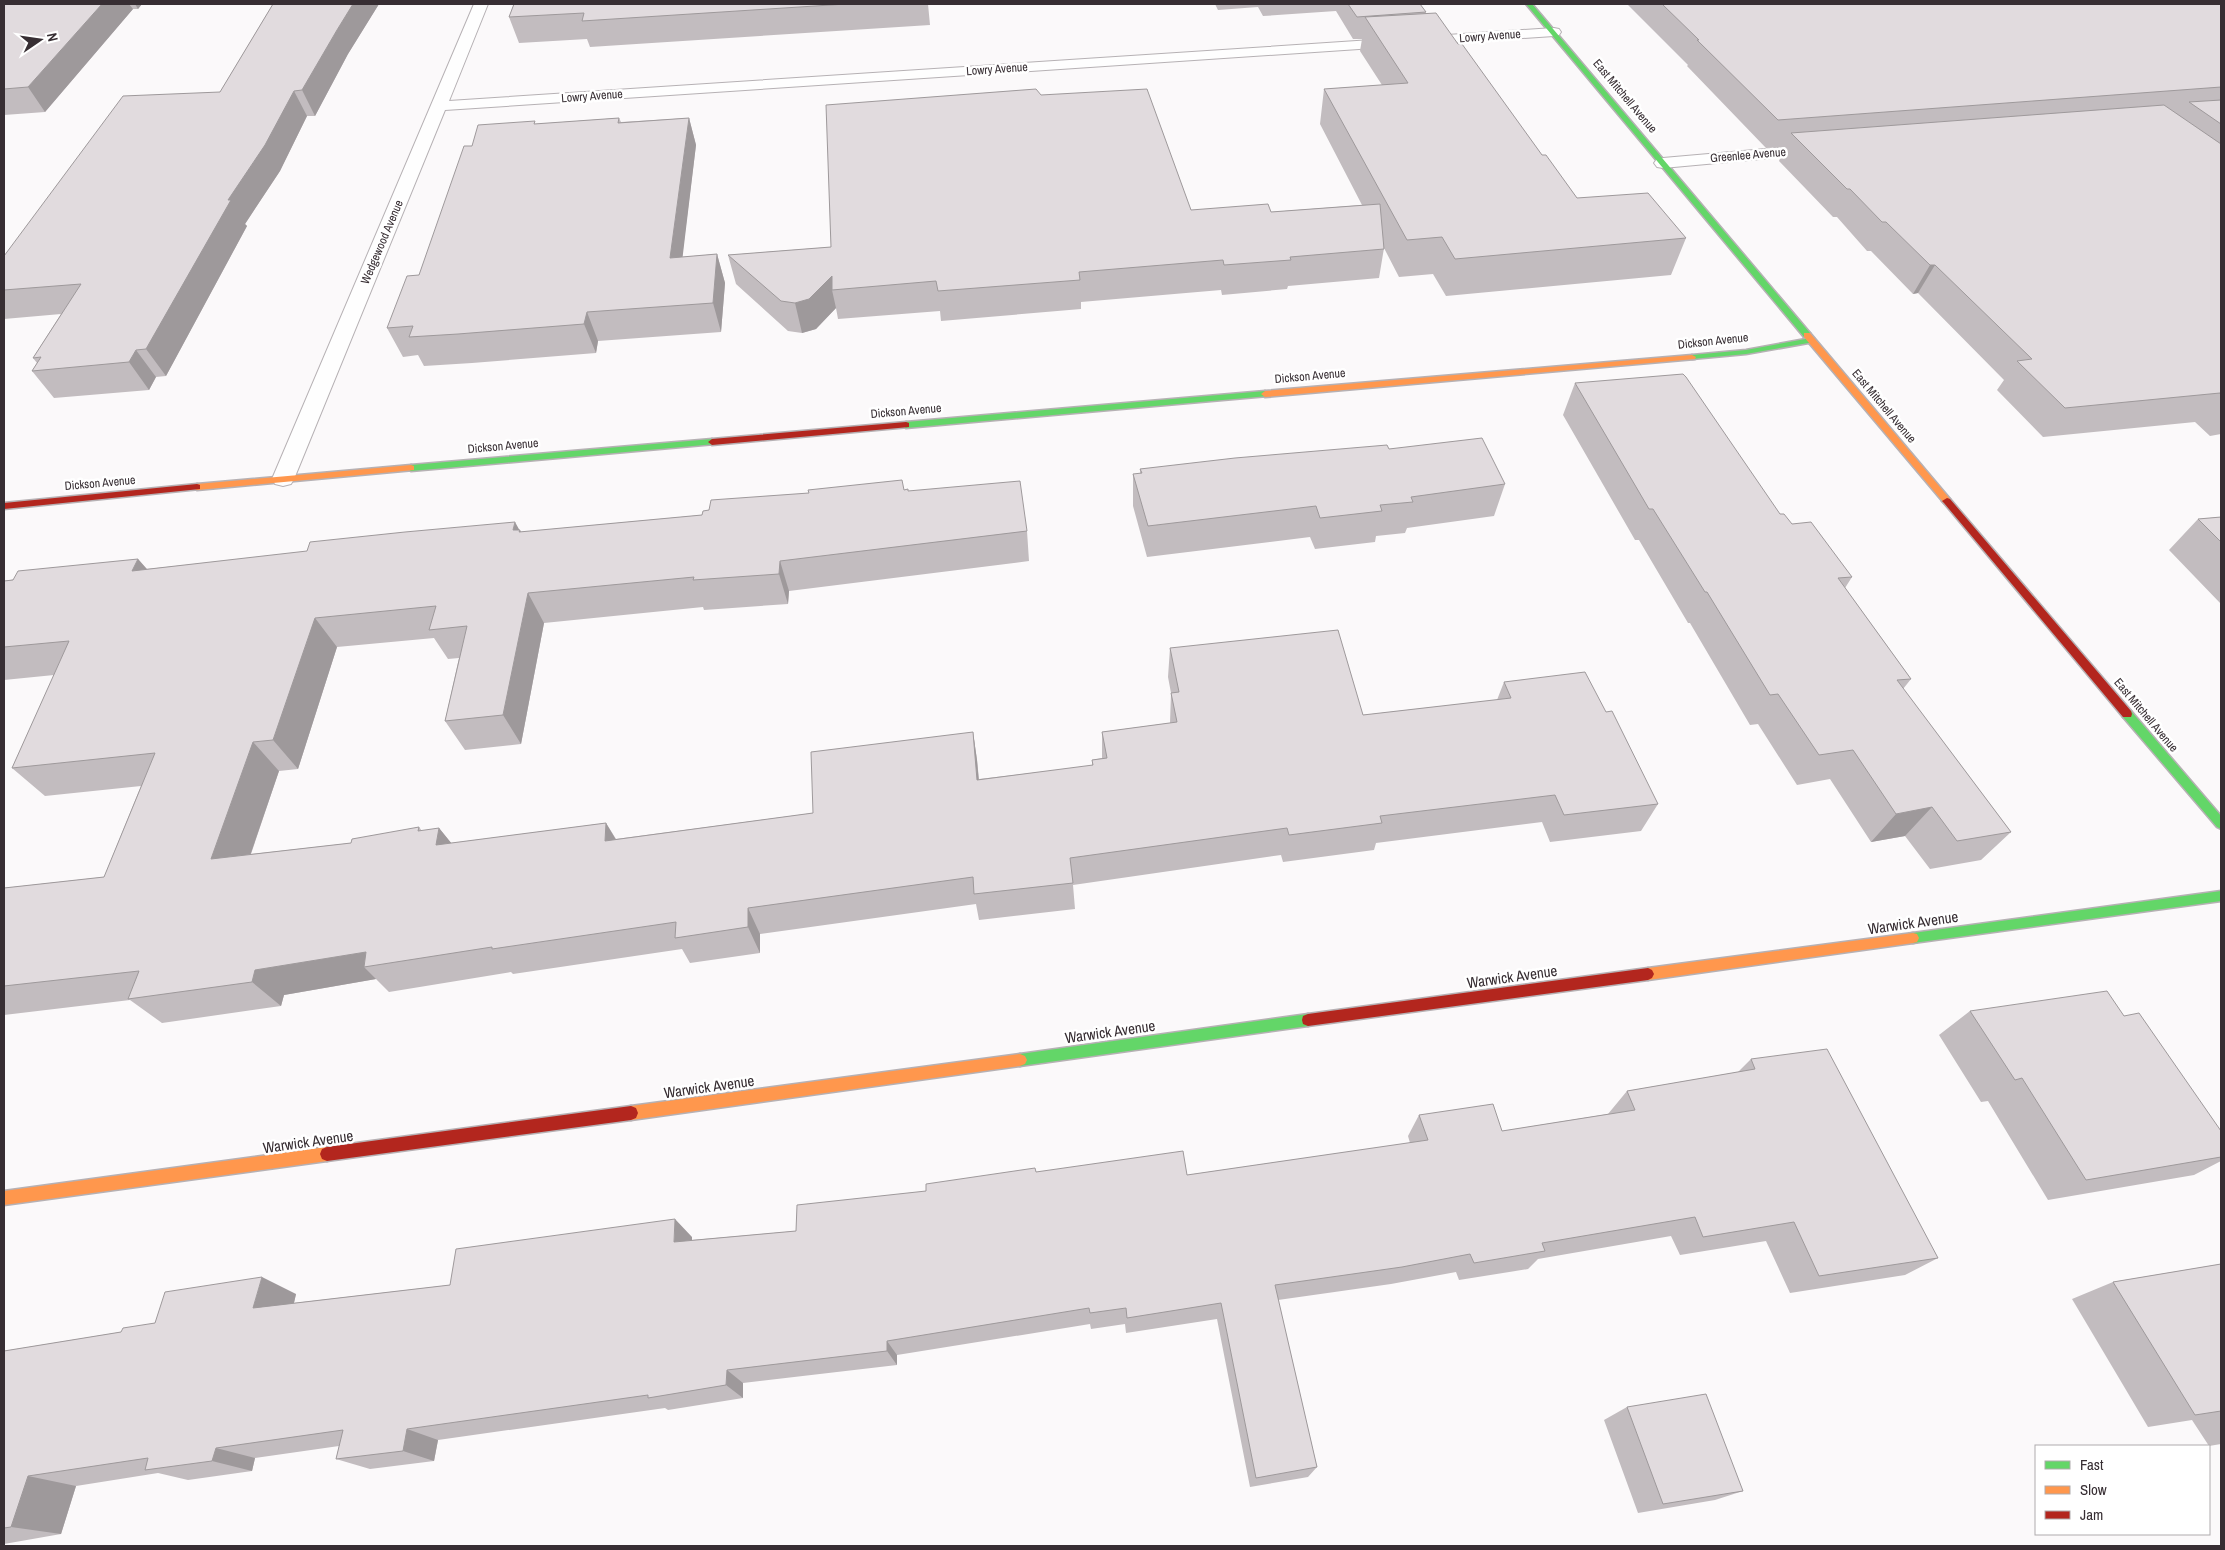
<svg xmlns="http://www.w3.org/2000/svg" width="2225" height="1550" viewBox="0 0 2225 1550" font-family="'Archivo Narrow',sans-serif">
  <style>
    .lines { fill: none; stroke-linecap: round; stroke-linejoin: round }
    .street-casing { stroke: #b6b1b4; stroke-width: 2 }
    .fast-casing { stroke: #b6b1b4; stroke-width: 3 }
    .slow-casing { stroke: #b6b1b4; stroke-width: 3 }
    .jam-casing { stroke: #b6b1b4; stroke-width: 3 }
    .street { fill: #fefefe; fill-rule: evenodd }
    .fast { fill: #63d668; fill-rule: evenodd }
    .slow { fill: #ff974d; fill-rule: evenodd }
    .jam { fill: #b3261e; fill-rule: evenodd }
    .wall { fill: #c2bcbf }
    .shaded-wall { fill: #9e999b }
    .building { fill: #e1dbde; stroke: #9e999b }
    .labels { text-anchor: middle; stroke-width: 5; stroke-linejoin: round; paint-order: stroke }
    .far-street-label { font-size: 12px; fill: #372e33; stroke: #fff }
    .street-label { font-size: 15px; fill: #372e33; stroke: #fff }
  </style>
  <rect width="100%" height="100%" fill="#fbf9fa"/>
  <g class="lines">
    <defs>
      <path id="street" d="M 474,4 L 488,4 L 449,101 L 1554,28 L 1559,29 L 1561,32 L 1559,35 L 1554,36 L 445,110 L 294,479 L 291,484 L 283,486 L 275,484 L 272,479 Z
        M 1821,144 L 1827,145 L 1829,149 L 1827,153 L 1663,168 L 1657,167 L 1654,163 L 1657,159 L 1663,158 Z"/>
      <path id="fast" d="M 1526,4 L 1532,4 L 1810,333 L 1810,337 L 1804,337 Z
        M 1811,338 L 1814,338 L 1814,342 L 1746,354 L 1692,359 L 1688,357 L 1692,355 L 1746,350 Z
        M 1265,391 L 1269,394 L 1268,396 L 906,428 L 902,425 L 906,422 Z
        M 712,439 L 716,442 L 715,444 L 411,471 L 406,468 L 411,465 Z
        M 2127,710 L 2131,711 L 2221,816 L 2221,829 L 2217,827 L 2123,717 L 2122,714 L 2123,711 Z
        M 2221,891 L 2221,901 L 1913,943 L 1909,942 L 1907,938 L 1909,934 L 1913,933 Z
        M 1308,1014 L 1313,1016 L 1314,1020 L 1313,1024 L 1308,1026 L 1020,1066 L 1015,1064 L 1013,1060 L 1015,1056 L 1020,1054 Z"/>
      <path id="slow" d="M 1804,333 L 1810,333 L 1950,499 L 1950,503 L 1944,503 L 1804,337 Z
        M 1692,355 L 1696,357 L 1695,359 L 1265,397 L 1261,394 L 1265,391 Z
        M 411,465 L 414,466 L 414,470 L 197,490 L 192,487 L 197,484 Z
        M 1913,933 L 1917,934 L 1919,938 L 1917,942 L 1913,943 L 1648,980 L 1644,978 L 1642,974 L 1644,970 L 1648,968 Z
        M 1020,1054 L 1025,1056 L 1027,1060 L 1025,1064 L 1020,1066 L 631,1120 L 626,1118 L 624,1113 L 626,1108 L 631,1106 Z
        M 327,1147 L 332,1149 L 334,1154 L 332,1159 L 327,1161 L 4,1205 L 4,1191 Z"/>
      <path id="jam" d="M 906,422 L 909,423 L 909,427 L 712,445 L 708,442 L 712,439 Z
        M 197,484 L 200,485 L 200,489 L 4,509 L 4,503 Z
        M 1947,498 L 1950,499 L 2131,711 L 2132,714 L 2131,717 L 2123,717 L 1944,503 L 1942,501 Z
        M 1648,968 L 1652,970 L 1654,974 L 1652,978 L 1648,980 L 1308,1026 L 1303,1024 L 1302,1020 L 1303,1016 L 1308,1014 Z
        M 631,1106 L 636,1108 L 638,1113 L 636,1118 L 631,1120 L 327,1161 L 322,1159 L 320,1154 L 322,1149 L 327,1147 Z"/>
    </defs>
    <use href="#street" class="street-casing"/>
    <use href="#fast" class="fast-casing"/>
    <use href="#slow" class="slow-casing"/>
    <use href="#jam" class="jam-casing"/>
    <use href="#street" class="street"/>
    <use href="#fast" class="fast"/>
    <use href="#slow" class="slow"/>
    <use href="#jam" class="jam"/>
  </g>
  <path class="wall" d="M 4,4 L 142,4 L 138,9 L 133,9 L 45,112 L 4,115 Z
    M 273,4 L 379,4 L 348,54 L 315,116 L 307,116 L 280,171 L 245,224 L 247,226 L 166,376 L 156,377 L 149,390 L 54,398 L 32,371 L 37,363 L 33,358 L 61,314 L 4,319 L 4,256 L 220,92 Z
    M 514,4 L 928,4 L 930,25 L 590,47 L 587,39 L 519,43 L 509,17 Z
    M 1215,4 L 1420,4 L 1426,13 L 1458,44 L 1542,155 L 1577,198 L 1686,238 L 1671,275 L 1446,296 L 1433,274 L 1399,277 L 1384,248 L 1379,278 L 1288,286 L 1287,289 L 1222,295 L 1221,290 L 1081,302 L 1081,309 L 941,321 L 940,311 L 838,319 L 836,308 L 816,329 L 802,333 L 788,331 L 736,284 L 728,255 L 831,247 L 1041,95 L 1191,210 L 1271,212 L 1362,205 L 1320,124 L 1324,89 L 1382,85 L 1360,51 L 1362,39 L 1353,39 L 1336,11 L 1263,16 L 1258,7 L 1218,10 Z
    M 1627,4 L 2221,4 L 2221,434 L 2210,436 L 2195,422 L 2043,437 L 1997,390 L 2004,380 L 1918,293 L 1913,294 L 1871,251 L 1867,251 L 1837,217 L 1833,217 L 1779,161 L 1785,147 L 1766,148 L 1687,66 L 1688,65 Z
    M 619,118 L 621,122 L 689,118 L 696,145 L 682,257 L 717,254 L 725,283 L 721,332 L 598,341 L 596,353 L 472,363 L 424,366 L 418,355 L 403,357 L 387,328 L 419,275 L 472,146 L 536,124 Z
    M 1575,383 L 1780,514 L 1852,577 L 1845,588 L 1911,679 L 1903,689 L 2011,832 L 1981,860 L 1930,869 L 1905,836 L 1871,842 L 1830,779 L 1797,785 L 1758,724 L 1750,725 L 1690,623 L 1688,623 L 1639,540 L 1635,540 L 1563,415 Z
    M 1389,449 L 1505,484 L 1494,516 L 1407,528 L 1405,533 L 1376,536 L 1375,542 L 1315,549 L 1310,537 L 1147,557 L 1133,506 L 1133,474 L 1140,474 L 1140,469 Z
    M 904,490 L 1027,531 L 1029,561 L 789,591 L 788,604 L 704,610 L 703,607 L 544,623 L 521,744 L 465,750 L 445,721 L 459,658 L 448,659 L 434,638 L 337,647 L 298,769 L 279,771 L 251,854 L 351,843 L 419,827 L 422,831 L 439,828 L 451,843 L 606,823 L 616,839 L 813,813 L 973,732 L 977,760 L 979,779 L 1092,766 L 1092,760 L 1102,758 L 1102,732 L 1170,723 L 1171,693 L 1168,677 L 1170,648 L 1363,715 L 1497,700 L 1504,682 L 1606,712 L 1658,804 L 1641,831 L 1550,842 L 1542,822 L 1376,843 L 1374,850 L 1283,862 L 1281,855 L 1073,885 L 1075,909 L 979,920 L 976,904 L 760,934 L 760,953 L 690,963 L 682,949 L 513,974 L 511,972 L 389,992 L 376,979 L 284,995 L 281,1006 L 162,1023 L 130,1000 L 4,1015 L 4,888 L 104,877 L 141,786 L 45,796 L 12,768 L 54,675 L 4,680 L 4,581 L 138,559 L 147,569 L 519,530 L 521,532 L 702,515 L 709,510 Z
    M 2221,517 L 2221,604 L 2169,550 L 2198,519 Z
    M 1970,1011 L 2124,1016 L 2221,1131 L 2221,1161 L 2194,1175 L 2048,1200 L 1988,1101 L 1981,1102 L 1939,1035 Z
    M 1751,1059 L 1938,1258 L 1905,1275 L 1790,1293 L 1766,1241 L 1680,1255 L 1671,1236 L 1538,1259 L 1528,1269 L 1459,1280 L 1456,1272 L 1391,1284 L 1278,1300 L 1317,1467 L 1308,1477 L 1250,1487 L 1217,1319 L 1126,1333 L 1125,1324 L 1091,1329 L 1090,1324 L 897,1355 L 897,1365 L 743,1383 L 743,1398 L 668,1410 L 665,1408 L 438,1440 L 434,1461 L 370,1469 L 336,1459 L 339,1446 L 255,1458 L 252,1471 L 188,1480 L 158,1473 L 76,1486 L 61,1534 L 4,1544 L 4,1351 L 121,1332 L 155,1323 L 296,1294 L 294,1303 L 450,1285 L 692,1237 L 692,1240 L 796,1231 L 926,1191 L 1036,1172 L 1187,1175 L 1410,1143 L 1408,1136 L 1419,1115 L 1502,1131 L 1608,1114 L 1627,1091 L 1738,1072 Z
    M 2221,1264 L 2221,1444 L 2209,1446 L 2192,1420 L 2148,1427 L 2072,1299 L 2113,1282 Z
    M 1627,1407 L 1743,1491 L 1715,1500 L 1638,1513 L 1604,1420 Z"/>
  <path class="shaded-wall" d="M 102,4 L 129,4 L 133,9 L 45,112 L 28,87 Z
    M 135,4 L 142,4 L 138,9 Z
    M 353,4 L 379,4 L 348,54 L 315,116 L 302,90 L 337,30 Z
    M 294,91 L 307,116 L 280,171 L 245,224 L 247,226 L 166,376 L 146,349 L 228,200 Z
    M 689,118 L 696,145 L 679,287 L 670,258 Z
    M 717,254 L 725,283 L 721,332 L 713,303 Z
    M 1930,265 L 1935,265 L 1918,293 L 1913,294 Z
    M 832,276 L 832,290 L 836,308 L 816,329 L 802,333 L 795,303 Z
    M 587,312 L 598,341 L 596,353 L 584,324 Z
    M 136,350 L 156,377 L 149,390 L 129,362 Z
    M 515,522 L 520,531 L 520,530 L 535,560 L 513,530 Z
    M 138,559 L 164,589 L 132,571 Z
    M 780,561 L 789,591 L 788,604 L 779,574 Z
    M 528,593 L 544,623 L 521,744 L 503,715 Z
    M 315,618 L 337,647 L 298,769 L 273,740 Z
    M 973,732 L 977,760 L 981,807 L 977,780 Z
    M 253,742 L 279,771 L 240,885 L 211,859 Z
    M 1932,807 L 1905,836 L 1871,842 L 1896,814 Z
    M 606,823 L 622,850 L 605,841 Z
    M 439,828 L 461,855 L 436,845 Z
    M 748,908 L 760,934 L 760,953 L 748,927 Z
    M 366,952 L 364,967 L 376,979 L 284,995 L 281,1006 L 252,982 L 255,970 Z
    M 675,1219 L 692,1237 L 692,1260 L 674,1242 Z
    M 262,1277 L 296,1294 L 289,1324 L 253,1308 Z
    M 887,1341 L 897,1355 L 897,1365 L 887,1351 Z
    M 727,1370 L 743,1383 L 743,1398 L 726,1385 Z
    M 407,1429 L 438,1440 L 434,1461 L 403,1451 Z
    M 216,1448 L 255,1458 L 252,1471 L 212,1461 Z
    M 28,1476 L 76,1486 L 61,1534 L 11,1527 Z"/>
  <path class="building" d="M 4,4 L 102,4 L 28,87 L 4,89 Z
    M 273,4 L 353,4 L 337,30 L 302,90 L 294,91 L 265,145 L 228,200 L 231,200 L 146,349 L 136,350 L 129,362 L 32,371 L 41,357 L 33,358 L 81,284 L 4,290 L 4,256 L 123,96 L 220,92 Z
    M 514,4 L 846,4 L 582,21 L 584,13 L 509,17 Z
    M 1348,4 L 1420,4 L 1426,12 L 1357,17 Z
    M 1662,4 L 2221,4 L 2221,87 L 1778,120 L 1697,40 L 1699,40 Z
    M 1436,13 L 1458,44 L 1462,44 L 1542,155 L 1546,155 L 1577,198 L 1648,193 L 1686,238 L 1455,259 L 1442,237 L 1407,240 L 1324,89 L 1408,83 L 1365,17 Z
    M 1036,89 L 1041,95 L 1147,89 L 1191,210 L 1268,204 L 1271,212 L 1380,204 L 1384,249 L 1290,257 L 1291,260 L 1224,265 L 1223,260 L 1079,272 L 1080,280 L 938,291 L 936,281 L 832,290 L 832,276 L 809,299 L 795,303 L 781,301 L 728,255 L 831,247 L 826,105 Z
    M 2221,100 L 2221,124 L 2189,102 Z
    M 2164,105 L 2221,144 L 2221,395 L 2220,393 L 2065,408 L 2017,361 L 2032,359 L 1935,265 L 1930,265 L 1886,222 L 1882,222 L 1850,189 L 1847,189 L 1791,133 Z
    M 619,118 L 618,123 L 689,118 L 670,258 L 717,254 L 713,303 L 587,312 L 584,324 L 458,334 L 409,337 L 413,326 L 387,328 L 407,276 L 419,275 L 464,146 L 472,146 L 478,125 L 535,121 L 534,124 Z
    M 1683,374 L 1686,377 L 1780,514 L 1784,514 L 1792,524 L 1811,522 L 1852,577 L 1838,578 L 1911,679 L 1897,680 L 2011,832 L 1957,841 L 1932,807 L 1896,814 L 1853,750 L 1819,755 L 1778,694 L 1770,695 L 1707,592 L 1705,592 L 1653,509 L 1649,509 L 1575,383 Z
    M 1482,438 L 1505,484 L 1411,497 L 1413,502 L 1380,505 L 1382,511 L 1320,518 L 1316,506 L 1148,526 L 1133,474 L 1142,473 L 1140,469 L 1235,458 L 1387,445 L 1389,449 Z
    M 902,480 L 904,490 L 908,489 L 908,491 L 1020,481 L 1027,531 L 780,561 L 779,574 L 693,580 L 694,577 L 528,593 L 503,715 L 445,721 L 467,626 L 429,630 L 436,606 L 315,618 L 273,740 L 253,742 L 211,859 L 351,843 L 352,839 L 419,827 L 418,831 L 439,828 L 436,845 L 606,823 L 605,841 L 813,813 L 811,752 L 973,732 L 977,780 L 1093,765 L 1092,760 L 1107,758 L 1102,732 L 1177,722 L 1171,693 L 1179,692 L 1170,648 L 1338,630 L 1363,715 L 1511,698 L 1504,682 L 1585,672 L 1606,712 L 1612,711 L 1658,804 L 1564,815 L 1555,795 L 1380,816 L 1382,823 L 1289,835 L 1287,828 L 1070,858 L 1073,883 L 974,894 L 973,877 L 748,908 L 748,927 L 675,938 L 676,922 L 492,949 L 492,947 L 364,967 L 366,952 L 255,970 L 252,982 L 128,999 L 139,971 L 4,986 L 4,888 L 104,877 L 155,753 L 12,768 L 69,641 L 4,647 L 4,581 L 13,580 L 18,571 L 138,559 L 132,571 L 307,551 L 310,542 L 405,532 L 515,522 L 513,530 L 520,530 L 519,532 L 702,515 L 703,511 L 709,510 L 711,500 L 809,493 L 808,490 Z
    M 2221,517 L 2221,542 L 2198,519 Z
    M 2107,991 L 2124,1016 L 2139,1013 L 2221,1131 L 2221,1157 L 2086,1180 L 2022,1078 L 2015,1080 L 1970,1011 Z
    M 1827,1049 L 1938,1258 L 1819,1276 L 1794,1222 L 1703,1237 L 1695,1217 L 1542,1243 L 1545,1251 L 1474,1263 L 1470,1254 L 1402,1267 L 1275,1285 L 1317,1467 L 1256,1478 L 1221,1303 L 1127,1318 L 1126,1308 L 1090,1313 L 1089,1308 L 887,1341 L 887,1351 L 727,1370 L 726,1385 L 648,1398 L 648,1395 L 407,1429 L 403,1451 L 336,1459 L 343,1430 L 216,1448 L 212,1461 L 145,1470 L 148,1458 L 28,1476 L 11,1527 L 4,1528 L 4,1351 L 121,1332 L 123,1328 L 155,1323 L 165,1292 L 262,1277 L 253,1308 L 450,1285 L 456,1249 L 675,1219 L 674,1242 L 796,1231 L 797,1205 L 926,1191 L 926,1184 L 1035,1168 L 1036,1172 L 1183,1151 L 1187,1175 L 1428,1140 L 1419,1115 L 1493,1104 L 1502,1131 L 1635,1110 L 1627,1091 L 1755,1069 L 1751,1059 Z
    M 2221,1264 L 2221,1411 L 2195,1415 L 2113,1282 Z
    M 1706,1394 L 1743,1491 L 1663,1504 L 1627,1407 Z"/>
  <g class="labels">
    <g class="far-street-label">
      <text transform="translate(1490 36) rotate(-4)" y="4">Lowry Avenue</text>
      <text transform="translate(997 69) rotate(-4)" y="4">Lowry Avenue</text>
      <text transform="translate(592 96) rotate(-4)" y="4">Lowry Avenue</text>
      <text transform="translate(1625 96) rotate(50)" y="4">East Mitchell Avenue</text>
      <text transform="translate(1748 155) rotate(-5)" y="4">Greenlee Avenue</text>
      <text transform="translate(382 242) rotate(-67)" y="4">Wedgewood Avenue</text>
      <text transform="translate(1713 341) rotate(-6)" y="4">Dickson Avenue</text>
      <text transform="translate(1310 376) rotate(-5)" y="4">Dickson Avenue</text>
      <text transform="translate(1884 406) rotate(50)" y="4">East Mitchell Avenue</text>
      <text transform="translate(906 411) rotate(-5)" y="4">Dickson Avenue</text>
      <text transform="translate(503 446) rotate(-5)" y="4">Dickson Avenue</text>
      <text transform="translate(100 483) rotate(-5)" y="4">Dickson Avenue</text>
      <text transform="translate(2146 715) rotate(50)" y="4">East Mitchell Avenue</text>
    </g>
    <g class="street-label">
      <text transform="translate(1913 923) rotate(-8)" y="5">Warwick Avenue</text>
      <text transform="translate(1512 977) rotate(-8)" y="5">Warwick Avenue</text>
      <text transform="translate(1110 1032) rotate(-8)" y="5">Warwick Avenue</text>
      <text transform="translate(709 1087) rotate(-8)" y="5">Warwick Avenue</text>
      <text transform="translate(308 1142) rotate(-8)" y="5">Warwick Avenue</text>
    </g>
  </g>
  <rect width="2225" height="1550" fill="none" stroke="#372e33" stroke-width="10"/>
  <rect x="2035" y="1445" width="175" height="90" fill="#ffffff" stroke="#afabad"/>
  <rect x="2045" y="1461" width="25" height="8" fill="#63d668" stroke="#afabad"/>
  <text x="2080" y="1470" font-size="15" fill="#372e33">Fast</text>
  <rect x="2045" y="1486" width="25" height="8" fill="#ff974d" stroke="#afabad"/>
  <text x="2080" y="1495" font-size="15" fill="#372e33">Slow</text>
  <rect x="2045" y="1511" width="25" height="8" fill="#b3261e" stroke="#afabad"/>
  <text x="2080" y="1520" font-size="15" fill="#372e33">Jam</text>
  <g transform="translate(40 40) rotate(77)" stroke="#ffffff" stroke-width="4" paint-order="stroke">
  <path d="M0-4L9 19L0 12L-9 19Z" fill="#372e33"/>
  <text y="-8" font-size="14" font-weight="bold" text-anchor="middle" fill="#372e33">N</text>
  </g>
</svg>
